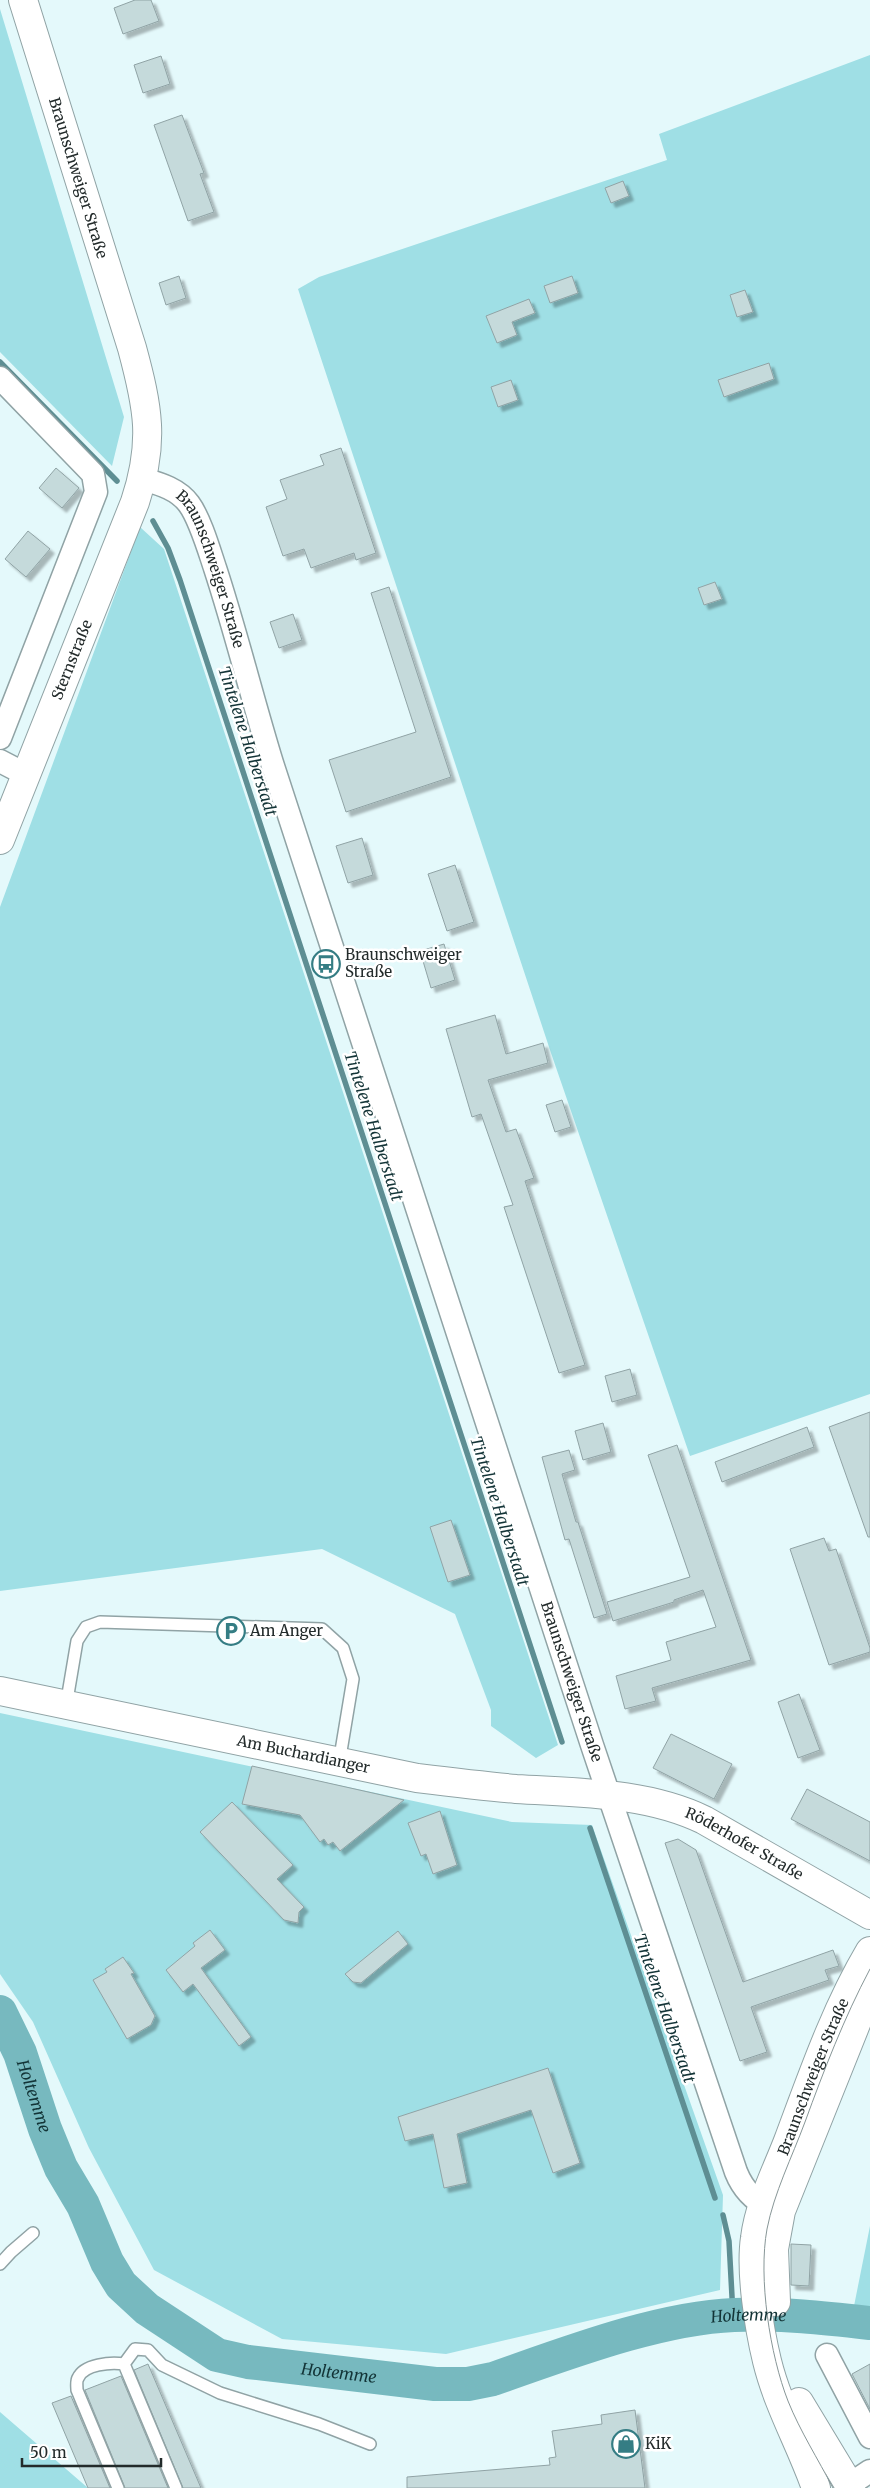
<svg xmlns="http://www.w3.org/2000/svg" width="870" height="2488" viewBox="0 0 870 2488" font-family="Merriweather,serif">
  <style>
    .green { fill: #9fdfe5 }
    .lines { fill: none; stroke-linecap: round; stroke-linejoin: round }
    .stream { stroke: #5e8e93; stroke-width: 5.5 }
    .river { stroke: #77b9bf; stroke-width: 34 }
    .building { fill: #c5dadb; stroke: #90a3a5; filter: url(#shadow) }
    .service-casing { stroke: #90a3a5; stroke-width: 14 }
    .minor-casing { stroke: #90a3a5; stroke-width: 25 }
    .tertiary-casing { stroke: #90a3a5; stroke-width: 30 }
    .secondary-casing { stroke: #90a3a5; stroke-width: 30 }
    .primary-casing { stroke: #90a3a5; stroke-width: 30 }
    .service { stroke: #fff; stroke-width: 11 }
    .minor { stroke: #fff; stroke-width: 22 }
    .tertiary { stroke: #fff; stroke-width: 28 }
    .secondary { stroke: #fff; stroke-width: 28 }
    .primary { stroke: #fff; stroke-width: 28 }
    .tram { stroke: #879697; stroke-width: 1 }
    .labels { text-anchor: middle; stroke-width: 5; stroke-linejoin: round; paint-order: stroke }
    .street-label { font-size: 15px; fill: #232b2b; stroke: #fff }
    .poi-label { font-size: 15px; fill: #232b2b; stroke: #fff; text-anchor: start }
    .water-label { font-size: 16px; font-style: italic; fill: #133437; stroke: #fff }
  </style>
  <defs>
    <filter id="shadow"><feDropShadow dx="4.5" dy="4.5" stdDeviation="1" flood-color="#0004"/></filter>
  </defs>
  <rect width="100%" height="100%" fill="#e4f9fb"/>
  <path class="green" d="M 0,9 L 124,417 L 112,466 L 0,352 Z
    M 870,55 L 870,1394 L 690,1456 L 551,1053 L 298,289 L 319,277 L 667,160 L 659,134 Z
    M 140,527 L 164,549 L 558,1745 L 536,1758 L 491,1726 L 491,1710 L 455,1614 L 322,1549 L 0,1591 L 0,907 Z
    M 0,1713 L 512,1822 L 592,1825 L 723,2195 L 720,2290 L 446,2354 L 282,2339 L 154,2270 L 89,2148 L 33,2022 L 0,1974 Z
    M 870,2226 L 870,2308 L 854,2306 Z
    M 0,2412 L 88,2488 L 0,2488 Z"/>
  <g class="lines">
    <path class="stream" d="M 0,362 L 117,481
      M 153,521 L 168,548 L 180,580 L 562,1742
      M 590,1828 L 715,2198
      M 723,2215 L 729,2241 L 733,2315"/>
    <path class="river" id="s1" d="M 0,2012 L 20,2053 L 45,2129 L 61,2168 L 83,2205 L 107,2262 L 121,2285 L 147,2309 L 217,2355 L 248,2362 L 435,2384 L 468,2384 L 493,2379 C 565,2354 658,2318 734,2315 C 780,2313 825,2318 870,2323"/>
  </g>
  <path class="building" d="M 135,0 L 151,0 L 159,21 L 123,34 L 114,8 Z
    M 161,56 L 170,84 L 143,93 L 134,65 Z
    M 182,115 L 204,173 L 200,174 L 214,212 L 188,221 L 154,125 Z
    M 623,181 L 629,196 L 611,203 L 605,188 Z
    M 179,276 L 186,298 L 166,305 L 159,283 Z
    M 572,276 L 578,293 L 550,303 L 544,286 Z
    M 745,290 L 753,312 L 737,317 L 730,295 Z
    M 529,299 L 535,313 L 512,322 L 517,335 L 497,343 L 486,316 Z
    M 769,363 L 774,379 L 724,397 L 718,380 Z
    M 511,380 L 518,400 L 498,407 L 491,387 Z
    M 341,448 L 376,553 L 356,560 L 354,553 L 311,568 L 304,549 L 283,556 L 266,507 L 287,499 L 280,480 L 324,465 L 320,455 Z
    M 56,468 L 79,488 L 62,508 L 39,488 Z
    M 28,531 L 50,549 L 26,577 L 5,559 Z
    M 715,582 L 722,599 L 704,605 L 698,588 Z
    M 389,587 L 451,777 L 346,812 L 329,760 L 416,732 L 371,593 Z
    M 293,614 L 302,640 L 279,648 L 270,622 Z
    M 362,838 L 373,875 L 348,883 L 336,846 Z
    M 455,865 L 474,922 L 447,931 L 428,874 Z
    M 444,944 L 455,980 L 431,988 L 420,951 Z
    M 495,1015 L 506,1054 L 543,1043 L 548,1063 L 488,1080 L 506,1132 L 516,1129 L 534,1178 L 525,1181 L 585,1365 L 559,1373 L 504,1207 L 513,1205 L 481,1114 L 472,1117 L 446,1029 Z
    M 562,1100 L 571,1127 L 555,1132 L 546,1105 Z
    M 630,1369 L 637,1395 L 612,1402 L 605,1376 Z
    M 870,1412 L 870,1537 L 868,1537 L 829,1427 Z
    M 603,1423 L 611,1452 L 583,1460 L 575,1431 Z
    M 807,1427 L 814,1447 L 722,1482 L 715,1462 Z
    M 677,1445 L 751,1660 L 652,1688 L 656,1701 L 625,1709 L 616,1676 L 671,1660 L 666,1642 L 716,1627 L 703,1590 L 674,1600 L 674,1602 L 613,1621 L 607,1602 L 690,1577 L 648,1455 Z
    M 569,1450 L 575,1470 L 562,1474 L 576,1522 L 578,1522 L 607,1614 L 594,1618 L 569,1539 L 565,1540 L 542,1457 Z
    M 451,1520 L 470,1575 L 448,1582 L 430,1527 Z
    M 824,1538 L 829,1551 L 836,1549 L 870,1648 L 870,1652 L 829,1665 L 790,1549 Z
    M 799,1694 L 820,1750 L 798,1758 L 778,1702 Z
    M 671,1734 L 732,1764 L 714,1799 L 653,1768 Z
    M 252,1766 L 404,1800 L 340,1851 L 333,1842 L 328,1845 L 324,1839 L 320,1842 L 300,1815 L 242,1804 Z
    M 807,1789 L 870,1822 L 870,1861 L 791,1819 Z
    M 232,1802 L 293,1865 L 277,1879 L 304,1907 L 299,1912 L 298,1923 L 284,1920 L 200,1832 Z
    M 440,1811 L 457,1865 L 433,1874 L 426,1854 L 421,1856 L 408,1823 Z
    M 678,1839 L 696,1850 L 743,1982 L 833,1950 L 839,1966 L 825,1970 L 829,1980 L 751,2007 L 767,2052 L 740,2061 L 665,1843 Z
    M 210,1930 L 225,1950 L 201,1968 L 251,2037 L 239,2046 L 193,1984 L 183,1992 L 166,1970 L 195,1946 L 193,1943 Z
    M 398,1931 L 408,1944 L 361,1983 L 353,1982 L 345,1974 Z
    M 123,1957 L 134,1973 L 131,1974 L 155,2016 L 151,2025 L 127,2039 L 93,1980 L 107,1972 L 105,1969 Z
    M 548,2068 L 580,2163 L 553,2173 L 531,2110 L 457,2134 L 467,2183 L 444,2188 L 433,2134 L 405,2141 L 398,2117 Z
    M 791,2244 L 811,2245 L 809,2286 L 791,2285 Z
    M 148,2364 L 201,2488 L 183,2488 L 134,2370 Z
    M 870,2364 L 870,2409 L 852,2374 Z
    M 121,2376 L 168,2488 L 125,2488 L 85,2390 Z
    M 71,2396 L 110,2488 L 88,2488 L 52,2403 Z
    M 635,2410 L 645,2488 L 407,2488 L 407,2477 L 550,2465 L 549,2458 L 556,2457 L 552,2431 L 602,2424 L 601,2415 Z"/>
  <g class="lines">
    <defs>
      <path id="service" d="M 66,1706 L 77,1641 L 86,1627 L 100,1622 L 322,1629 L 343,1648 L 353,1679 L 339,1763
        M 0,2264 L 11,2252 L 33,2233
        M 118,2488 L 77,2390 C 77,2387 76,2381 78,2378 C 84,2364 111,2362 124,2364
        M 176,2488 L 124,2364 L 135,2349 L 148,2350 L 162,2365 L 220,2393 L 319,2424 L 370,2444"/>
      <g id="minor">
        <path d="M 0,378 L 93,474 L 96,492 L 0,738"/>
        <path id="s2" d="M 143,479 C 160,484 178,489 189,504 C 200,519 209,550 215,568 C 236,632 252,698 272,763 L 592,1745 L 736,2172 C 744,2192 757,2204 778,2211"/>
        <path d="M 0,761 L 25,774"/>
        <path d="M 827,2355 L 870,2437"/>
        <path d="M 849,2485 L 870,2471"/>
      </g>
      <g id="tertiary">
        <path d="M 776,2302 L 774,2249 L 781,2211 L 870,1989"/>
        <path d="M 799,2402 L 851,2488"/>
        <path id="s3" d="M 816,2488 C 801,2445 778,2406 767,2361 C 759,2328 750,2272 755,2238 C 759,2205 776,2172 788,2141 C 812,2077 835,2010 870,1951"/>
      </g>
      <g id="secondary">
        <path id="s4" d="M 0,1691 L 417,1778 C 450,1782 483,1786 516,1789 C 579,1793 646,1792 704,1820 L 870,1915"/>
      </g>
      <g id="primary">
        <path id="s5" d="M 0,840 L 135,502 C 155,442 148,407 132,348 L 23,0"/>
      </g>
    </defs>
    <use href="#service" class="service-casing"/>
    <use href="#minor" class="minor-casing"/>
    <use href="#tertiary" class="tertiary-casing"/>
    <use href="#secondary" class="secondary-casing"/>
    <use href="#primary" class="primary-casing"/>
    <use href="#service" class="service"/>
    <use href="#minor" class="minor"/>
    <use href="#tertiary" class="tertiary"/>
    <use href="#secondary" class="secondary"/>
    <use href="#primary" class="primary"/>
    <path class="tram" d="M 833,2488 C 818,2459 800,2431 788,2401 C 770,2355 758,2278 767,2229 C 774,2193 792,2157 805,2122 C 824,2070 844,2018 870,1969"/>
  </g>
  <defs>
    <symbol id="bus-ring" viewBox="-11 -11 22 22"><circle r="9.5" fill="#fff" stroke="#357d84" stroke-width="1.5"/><path d="M-5-6H5V4H4V6H2V4H-2V6H-4V4H-5ZM-3.5-4V0h7V-4ZM-3.5 1.2v1.5H-2V1.2ZM2 1.2v1.5H3.5V1.2Z" fill="#357d84"/></symbol>
    <symbol id="parking-ring" viewBox="-11 -11 22 22"><circle r="9.5" fill="#fff" stroke="#357d84" stroke-width="1.5"/><path d="M-3.5-5.5H1a3.5 3.5 0 0 1 0 7H-1V5.5H-3.5ZM-1-3.4V-.6H.8a1.4 1.4 0 0 0 0-2.8Z" fill="#357d84"/></symbol>
    <symbol id="shop-ring" viewBox="-11 -11 22 22"><circle r="9.5" fill="#fff" stroke="#357d84" stroke-width="1.5"/><path d="M-5-2.5h2.3a2.7 3.5 0 0 1 5.4 0H5L5.5 6h-11ZM-1.5-2.5h3a1.5 2.3 0 0 0-3 0Z" fill="#357d84"/></symbol>
  </defs>
  <g fill-rule="evenodd">
    <use href="#bus-ring" x="310" y="948" width="32" height="32"/>
    <use href="#parking-ring" x="215" y="1615" width="32" height="32"/>
    <use href="#shop-ring" x="610" y="2428" width="32" height="32"/>
  </g>
  <g class="labels">
    <g class="street-label">
      <text transform="translate(78 178) rotate(73)" y="5">Braunschweiger Straße</text>
      <text dy="5" stroke="none"><textPath href="#s2" startOffset="122">Braunschweiger Straße</textPath></text>
      <text dy="5" stroke="none"><textPath href="#s5" startOffset="194">Sternstraße</textPath></text>
      <text dy="5" stroke="none"><textPath href="#s2" startOffset="1292">Braunschweiger Straße</textPath></text>
      <text dy="5" stroke="none"><textPath href="#s4" startOffset="310">Am Buchardianger</textPath></text>
      <text dy="5" stroke="none"><textPath href="#s4" startOffset="764">Röderhofer Straße</textPath></text>
      <text dy="5" stroke="none"><textPath href="#s3" startOffset="432">Braunschweiger Straße</textPath></text>
    </g>
    <g class="poi-label">
      <text x="345" y="960">Braunschweiger<tspan x="345" dy="17">Straße</tspan></text>
      <text x="250" y="1636">Am Anger</text>
      <text x="645" y="2449">KiK</text>
    </g>
    <g class="water-label">
      <text transform="translate(248 741) rotate(72)" y="6">Tintelene Halberstadt</text>
      <text transform="translate(374 1126) rotate(72)" y="6">Tintelene Halberstadt</text>
      <text transform="translate(500 1511) rotate(72)" y="6">Tintelene Halberstadt</text>
      <text transform="translate(665 2008) rotate(71)" y="6">Tintelene Halberstadt</text>
      <text dy="6" stroke="none"><textPath href="#s1" startOffset="91">Holtemme</textPath></text>
      <text dy="6" stroke="none"><textPath href="#s1" startOffset="962">Holtemme</textPath></text>
      <text dy="6" stroke="none"><textPath href="#s1" startOffset="542">Holtemme</textPath></text>
    </g>
  </g>
  <path d="M22 2458v8h139v-8" fill="none" stroke="#232b2b" stroke-width="2.5"/>
  <text x="30" y="2458" font-size="15" fill="#232b2b" stroke="#ffffff" stroke-width="4" paint-order="stroke">50 m</text>
</svg>
